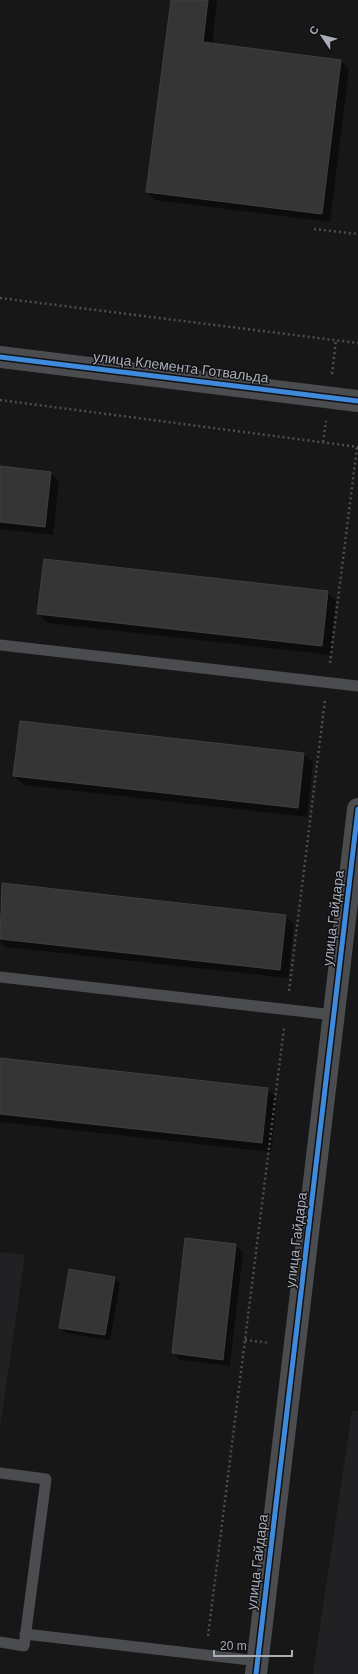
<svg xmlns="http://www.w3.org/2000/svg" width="358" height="1674" viewBox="0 0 358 1674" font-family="Helvetica,sans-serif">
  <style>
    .built { fill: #212123 }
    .shadow { fill: #0007 }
    .building { fill: #353536; stroke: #3f4043 }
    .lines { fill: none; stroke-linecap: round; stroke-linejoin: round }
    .path { stroke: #4d4e52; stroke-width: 2.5; stroke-dasharray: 2 3; stroke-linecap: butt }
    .service { stroke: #4b4c50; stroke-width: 11 }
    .tertiary { stroke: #4b4c50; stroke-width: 22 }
    .cycleway-casing { stroke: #111113; stroke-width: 8 }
    .cycleway { stroke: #408adc; stroke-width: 5 }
    .labels { text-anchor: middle; stroke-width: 3; stroke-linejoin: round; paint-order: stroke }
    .street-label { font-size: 14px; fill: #a8adb8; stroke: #111113 }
  </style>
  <rect width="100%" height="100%" fill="#171717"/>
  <path class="built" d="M 0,1252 L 25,1255 L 0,1428 Z
    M 352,1411 L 358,1411 L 358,1674 L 313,1674 Z"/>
  <path class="shadow" d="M 172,0 L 217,0 L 212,45 L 341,61 L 349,69 L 330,222 L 155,200 L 147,192 Z
    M 0,467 L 51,473 L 59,481 L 53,535 L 0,529 Z
    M 327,592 L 336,601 L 331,655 L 48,623 L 38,614 Z
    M 304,754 L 313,763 L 307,817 L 24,785 L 14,776 Z
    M 3,885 L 286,916 L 294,924 L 288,978 L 5,947 L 0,941 L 0,909 Z
    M 0,1059 L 267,1089 L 277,1098 L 271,1152 L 0,1122 Z
    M 235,1245 L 243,1252 L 230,1366 L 180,1360 L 173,1353 Z
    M 115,1278 L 120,1283 L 110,1340 L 66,1333 L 60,1327 Z"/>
  <path class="building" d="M 171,0 L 208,0 L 203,42 L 341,60 L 322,214 L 146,192 Z
    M 0,466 L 51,472 L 45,527 L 0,522 Z
    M 44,559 L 328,591 L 322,646 L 37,614 Z
    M 20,721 L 304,753 L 298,808 L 13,776 Z
    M 2,883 L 286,915 L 280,970 L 0,939 Z
    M 0,1058 L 268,1088 L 262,1143 L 0,1114 Z
    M 185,1238 L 236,1244 L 223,1360 L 172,1353 Z
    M 69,1269 L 115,1277 L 105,1335 L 59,1328 Z"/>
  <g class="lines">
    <path class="path" d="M 314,229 L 358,234
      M 0,298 L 358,343
      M 332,374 L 336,340
      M 0,400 L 358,447
      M 323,442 L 326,421
      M 330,663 L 357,447
      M 289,991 L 325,700
      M 245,1340 L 270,1343
      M 208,1636 L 284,1028"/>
    <path class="service" d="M 0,645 L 358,686
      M 0,977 L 334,1015
      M 0,1473 L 46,1479 L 24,1646 L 0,1642
      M 25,1634 L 258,1661"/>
    <path class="tertiary" d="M 0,357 L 358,401
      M 256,1674 L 358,809"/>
    <defs>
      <path id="cycleway" d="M 0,357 L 358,401
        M 256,1674 L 358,809"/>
    </defs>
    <use href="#cycleway" class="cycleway-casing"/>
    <use href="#cycleway" class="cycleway"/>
  </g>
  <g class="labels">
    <g class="street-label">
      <text transform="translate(181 367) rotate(7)" y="5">улица Клемента Готвальда</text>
      <text transform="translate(333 918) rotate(-83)" y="5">улица Гайдара</text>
      <text transform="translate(296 1240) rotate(-83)" y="5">улица Гайдара</text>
      <text transform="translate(257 1562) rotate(-83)" y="5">улица Гайдара</text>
    </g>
  </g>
  <g transform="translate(322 36) rotate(305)" stroke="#111113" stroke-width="3" paint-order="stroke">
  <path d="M0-3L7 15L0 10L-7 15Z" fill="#a8adb8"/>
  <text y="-6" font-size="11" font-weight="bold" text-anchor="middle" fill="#a8adb8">С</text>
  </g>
  <path d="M214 1650v6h78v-6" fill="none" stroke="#a8adb8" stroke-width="2"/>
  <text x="220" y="1650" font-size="12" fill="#a8adb8" stroke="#111113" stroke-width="3" paint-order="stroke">20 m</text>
</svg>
